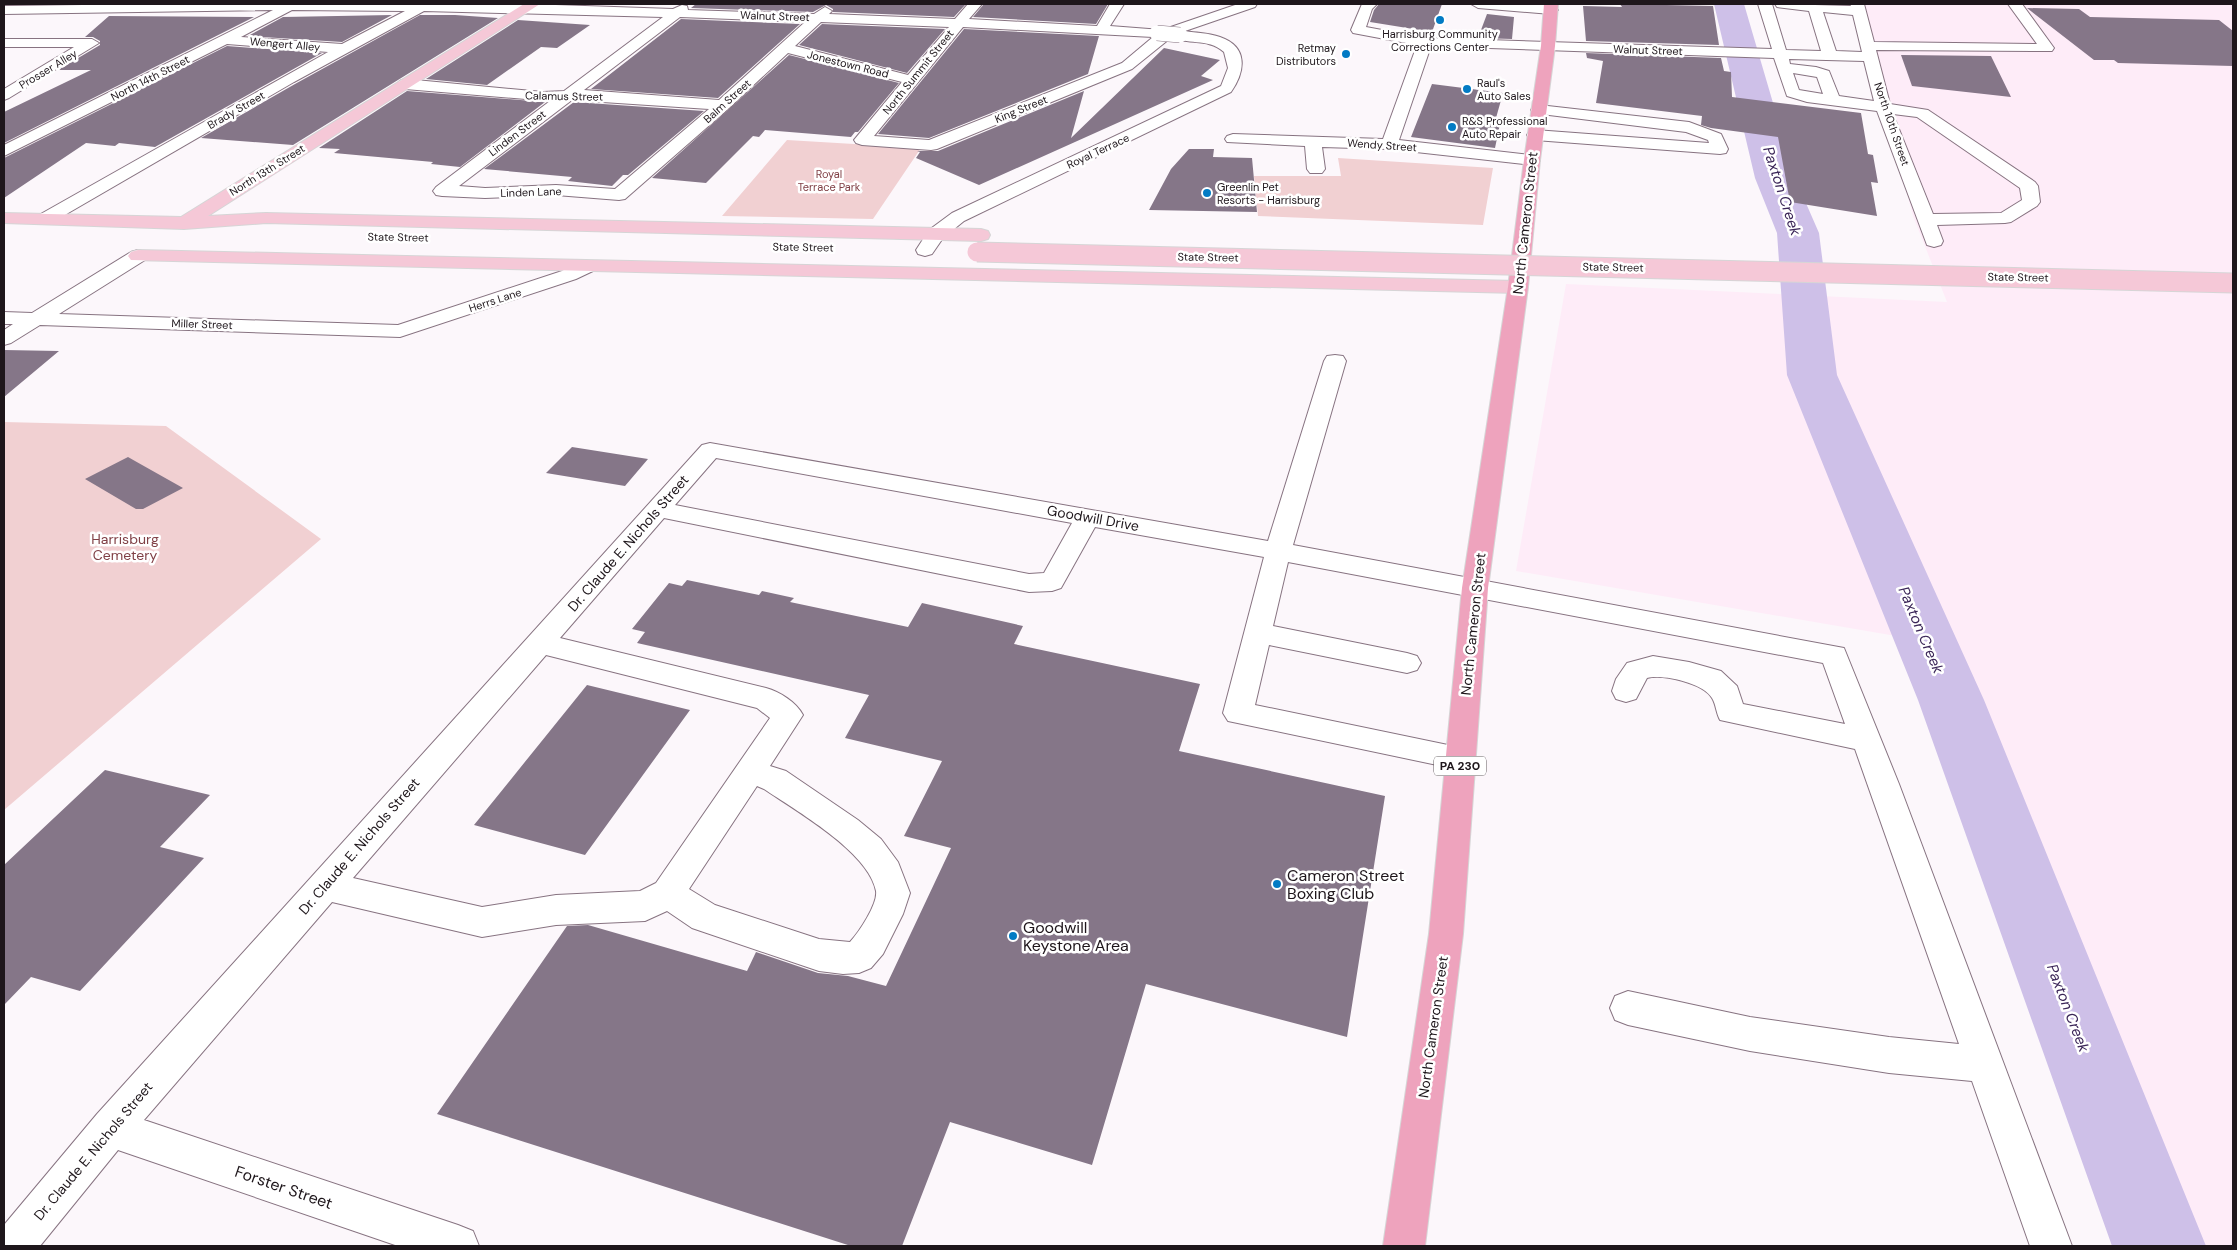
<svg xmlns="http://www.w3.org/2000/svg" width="2237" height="1250" viewBox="0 0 2237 1250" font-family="'DM Sans',sans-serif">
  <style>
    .built { fill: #feecf8 }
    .green { fill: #f1d0d2 }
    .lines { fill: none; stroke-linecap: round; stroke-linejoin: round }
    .river { fill: #cec0e8; fill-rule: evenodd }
    .building { fill: #857688 }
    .minor-casing { stroke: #877381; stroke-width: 2 }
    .major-casing { stroke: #d6d5d6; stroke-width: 2 }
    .highway-casing { stroke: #d6d5d6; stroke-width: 2 }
    .minor { fill: #fff; fill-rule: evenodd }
    .major { fill: #f5c8d7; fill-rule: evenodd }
    .highway { fill: #eea3bd; fill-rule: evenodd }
    .minor-bridge-casing { stroke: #877381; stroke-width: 16; stroke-linecap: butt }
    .major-bridge-casing { stroke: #d6d5d6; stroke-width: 21; stroke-linecap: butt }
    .minor-bridge { stroke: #fff; stroke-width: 15 }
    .major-bridge { stroke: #f5c8d7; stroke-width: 19 }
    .poi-dot { fill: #027bc4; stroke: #fff; stroke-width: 2 }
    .labels { text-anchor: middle; stroke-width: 5; stroke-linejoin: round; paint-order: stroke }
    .far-street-label { font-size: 11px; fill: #1e161b; stroke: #fff }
    .far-poi-label { font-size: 11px; fill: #1e161b; stroke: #fff; text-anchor: start }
    .far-park-label { font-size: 11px; fill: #804046; stroke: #fff }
    .shield { fill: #fff; stroke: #625c5f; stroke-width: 1 }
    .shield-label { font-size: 12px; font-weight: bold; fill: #1e161b }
    .street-label { font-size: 14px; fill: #1e161b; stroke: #fff }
    .park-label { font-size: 14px; fill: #804046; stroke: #fff }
    .water-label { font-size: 15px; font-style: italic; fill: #3b2658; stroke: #fff }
    .near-poi-label { font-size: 16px; fill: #1e161b; stroke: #fff; text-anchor: start }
    .near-street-label { font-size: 16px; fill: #1e161b; stroke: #fff }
  </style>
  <rect width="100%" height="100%" fill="#fcf7fb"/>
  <path class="built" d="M 1857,4 L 2233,4 L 2233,1246 L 2181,1246 L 1931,642 L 1516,571 L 1566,284 L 1947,302 L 1913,216 Z"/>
  <path class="green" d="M 787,140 L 921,148 L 873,219 L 722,216 Z
    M 1338,158 L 1493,168 L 1483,225 L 1258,216 L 1254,176 L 1341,176 Z
    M 4,422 L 166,426 L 321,539 L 4,810 Z"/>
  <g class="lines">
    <path class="river" d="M 1714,4 L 1744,4 L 1795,178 L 1819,233 L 1837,375 L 1984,700 L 2206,1246 L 2112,1246 L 1918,700 L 1787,375 L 1777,233 L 1755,178 Z"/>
  </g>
  <path class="building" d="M 696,4 L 966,4 L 954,17 L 833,12 L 833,9 L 826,5 L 813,12 L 691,8 Z
    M 984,4 L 1108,4 L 1096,24 L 973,17 Z
    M 1379,4 L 1442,4 L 1432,32 L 1370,22 L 1374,10 Z
    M 1620,4 L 1713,6 L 1719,45 L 1586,41 L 1583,6 L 1622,7 Z
    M 2027,8 L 2079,9 L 2090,17 L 2219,20 L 2233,31 L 2233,66 L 2118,63 L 2114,60 L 2094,60 Z
    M 1487,14 L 1514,17 L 1512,39 L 1478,38 Z
    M 392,15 L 342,42 L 248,36 L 283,17 Z
    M 420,15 L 455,15 L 498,18 L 293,145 L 201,138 L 295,84 Z
    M 109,16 L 254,17 L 4,143 L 4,112 L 91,70 L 58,70 L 100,45 L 100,41 L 93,37 L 85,37 Z
    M 681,19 L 800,24 L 718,98 L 591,89 Z
    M 518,20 L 590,25 L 557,48 L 541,47 L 487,85 L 426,79 Z
    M 822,24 L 945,29 L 907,73 L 799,45 Z
    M 964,29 L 1099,36 L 1088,74 L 929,138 L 878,134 Z
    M 227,46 L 322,53 L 155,147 L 119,143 L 115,146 L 86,143 L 4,198 L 4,158 Z
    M 1164,48 L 1220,60 L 1201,76 L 1213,80 L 979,185 L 916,158 L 920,152 L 917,151 L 938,151 L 1084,91 L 1071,138 Z
    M 1586,53 L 1721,58 L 1724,71 L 1731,72 L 1732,97 L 1861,113 L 1868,154 L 1873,155 L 1878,183 L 1871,182 L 1877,216 L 1790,202 L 1778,137 L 1711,128 L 1701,125 L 1702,116 L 1596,103 L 1603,61 L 1587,58 Z
    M 789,55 L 899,83 L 858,132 L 855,132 L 851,137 L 765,130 L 759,137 L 753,136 L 706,183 L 652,178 Z
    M 1901,55 L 1991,56 L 2011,97 L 1912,86 Z
    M 1432,84 L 1503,93 L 1496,118 L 1501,119 L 1495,148 L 1411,137 Z
    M 407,91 L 545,102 L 460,167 L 431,164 L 433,162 L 334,153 L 340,149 L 319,148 Z
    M 574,102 L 704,111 L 628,175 L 623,175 L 612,186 L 568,181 L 572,177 L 484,169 Z
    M 1189,149 L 1214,149 L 1213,157 L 1252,158 L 1257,212 L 1149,210 L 1171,169 Z
    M 4,350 L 59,351 L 4,397 Z
    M 572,447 L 648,459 L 625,486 L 546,473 Z
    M 128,457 L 135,461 L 183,488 L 143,509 L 136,509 L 85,479 Z
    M 687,580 L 759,595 L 762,591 L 794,598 L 790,602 L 908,627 L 922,603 L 1023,626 L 1014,644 L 1200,684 L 1179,751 L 1385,796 L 1347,1037 L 1146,984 L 1092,1165 L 950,1122 L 902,1246 L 851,1246 L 437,1114 L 567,926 L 588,925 L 747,971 L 756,952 L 818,973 L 848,976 L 886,986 L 951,848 L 904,836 L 942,761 L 845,738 L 869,695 L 637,643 L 645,632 L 632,629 L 669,583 L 682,586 Z
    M 587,685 L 690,710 L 585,855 L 474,825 Z
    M 105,770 L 210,795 L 160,847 L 204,858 L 80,991 L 31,977 L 4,1005 L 4,865 Z"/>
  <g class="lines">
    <defs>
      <path id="minor" d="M 162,4 L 526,4 L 673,9 L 682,5 L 687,6 L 688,10 L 814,14 L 825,7 L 832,11 L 829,14 L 955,19 L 968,4 L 982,4 L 969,19 L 1097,26 L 1110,4 L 1124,4 L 1110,26 L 1162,30 L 1238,4 L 1257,4 L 1255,7 L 1185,31 C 1196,33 1209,33 1220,37 C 1249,47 1245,72 1231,92 L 964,221 L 943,238 L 932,254 L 925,256 L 918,254 L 916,250 L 929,230 L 952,213 L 1221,86 L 1228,68 L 1224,52 C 1208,37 1184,46 1173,36 L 1132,69 L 937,149 L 931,150 L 862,145 L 856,143 L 854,140 L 902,82 L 788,53 L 729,108 L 625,199 L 619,200 L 556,195 L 485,198 L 442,196 L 436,195 L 433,191 L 436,187 L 550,101 L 405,89 L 400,87 L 397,84 L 400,81 L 405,79 L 543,92 L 564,91 L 663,17 L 424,11 L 294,82 L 51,223 L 45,224 L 39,223 L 36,219 L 39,215 L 328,52 L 227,44 L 4,156 L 4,145 L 273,10 L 4,14 L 4,6 ZM 292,10 L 405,11 L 342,44 L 241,37 ZM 680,17 L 805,22 L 719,100 L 584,90 ZM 821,22 L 949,27 L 908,75 L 795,46 ZM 963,27 L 1153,37 L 1122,63 L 929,140 L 874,136 ZM 572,100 L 709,109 L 615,189 L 556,185 L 485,188 L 459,186 Z
        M 1362,4 L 1377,4 L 1372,9 L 1366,27 L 1425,38 L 1772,49 L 1758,4 L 1772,4 L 1786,50 L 1821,51 L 1809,11 L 1777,7 L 1775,4 L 1851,6 L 1850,4 L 1864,4 L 1874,42 L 2037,44 L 2008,4 L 2022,4 L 2054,48 L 2052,51 L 1876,50 L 1890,104 L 1928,110 L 2035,182 L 2038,186 L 2040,202 L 2037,206 L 2011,222 L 2005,223 L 1937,225 L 1943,241 L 1941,245 L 1934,247 L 1927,245 L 1877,111 L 1807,102 L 1787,96 L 1774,58 L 1431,46 L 1399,140 L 1538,156 L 1540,160 L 1538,164 L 1532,165 L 1389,149 L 1322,147 L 1325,169 L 1322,173 L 1310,173 L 1307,169 L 1305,146 L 1227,142 L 1225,139 L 1227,136 L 1233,134 L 1383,139 L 1417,45 L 1353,33 L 1351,30 ZM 1823,12 L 1853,15 L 1862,52 L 1836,51 ZM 1789,59 L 1864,61 L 1874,101 L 1839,96 L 1829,71 L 1816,67 L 1790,64 ZM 1793,73 L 1817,77 L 1823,94 L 1799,90 ZM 1893,114 L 1917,117 L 2020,188 L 2022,200 L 2001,213 L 1933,214 Z
        M 1471,4 C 1486,3 1550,0 1558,10 L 1551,14 L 1478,8 Z
        M 4,39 L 92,39 L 99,43 L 9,98 L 4,100 L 4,89 L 74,47 L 4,47 Z
        M 1539,105 L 1689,122 L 1721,134 L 1728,149 L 1726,153 L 1720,154 L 1535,140 L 1529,138 L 1527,135 L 1529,132 L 1535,130 L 1709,143 L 1708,140 L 1686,132 L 1533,113 L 1531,110 L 1533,107 Z
        M 138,250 L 145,252 L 148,256 L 145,260 L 59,314 L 398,325 L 562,271 C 573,266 583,259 595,262 L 598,266 L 595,270 L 576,279 L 400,337 L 40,325 L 11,343 L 4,345 L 4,330 L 13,324 L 4,324 L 4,312 L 32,313 L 131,252 Z
        M 1335,355 L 1343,356 L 1346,361 L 1293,545 L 1844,648 L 1899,784 L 2072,1246 L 2030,1246 L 1972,1081 L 1889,1073 L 1750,1051 L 1628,1025 L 1615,1020 L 1610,1008 L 1615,996 L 1628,991 L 1750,1017 L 1889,1037 L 1959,1044 L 1855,749 L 1720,720 C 1716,713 1716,704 1712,698 C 1703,683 1663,674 1647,678 L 1636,699 L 1626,702 L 1616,699 L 1612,691 L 1616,679 L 1627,663 L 1653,656 L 1689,662 L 1721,671 L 1737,686 L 1743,704 L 1845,724 L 1823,663 L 1288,562 L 1273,626 L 1407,653 L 1417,656 L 1421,663 L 1417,670 L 1407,673 L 1269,645 L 1255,705 L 1472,750 L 1476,758 L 1472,766 L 1461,770 L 1228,721 L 1223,713 L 1264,557 L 1095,527 L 1061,588 L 1052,591 L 1029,592 L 664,518 L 560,638 L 766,688 C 780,692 796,702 803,715 L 770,766 L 786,771 L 858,820 L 881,839 L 898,862 L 910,893 L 903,914 L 883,954 L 871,968 L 859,973 L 843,974 L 819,971 L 692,928 L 667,911 L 645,921 L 556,925 L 482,937 L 332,902 L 144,1120 L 458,1225 L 473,1231 L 479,1246 L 398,1246 L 118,1150 L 40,1246 L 4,1246 L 4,1225 L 97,1114 L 702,445 L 710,443 L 1268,541 L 1324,361 L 1327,356 ZM 716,458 L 1072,523 L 1044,573 L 1029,574 L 675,505 ZM 546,655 L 757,708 L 770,718 L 656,883 L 640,891 L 556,895 L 482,907 L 353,878 ZM 757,786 L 764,789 C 795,810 869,852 876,891 C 878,904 859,932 850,942 L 819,939 L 715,905 L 689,889 Z"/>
      <path id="major" d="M 524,4 L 540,4 L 208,216 L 266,213 L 981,229 L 988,231 L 990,235 L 988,239 L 981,241 L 266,223 L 184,229 L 4,223 L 4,213 L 181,217 Z
        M 138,250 L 1518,281 L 1525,283 L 1528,287 L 1525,291 L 1518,293 L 131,260 L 128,256 L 131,252 Z"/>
      <path id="highway" d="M 1544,4 L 1558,4 L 1555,46 L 1540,160 L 1528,287 L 1488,588 L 1463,934 L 1425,1246 L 1383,1246 L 1429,934 L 1462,588 L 1508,287 L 1524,160 L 1541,46 Z"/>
    </defs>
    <use href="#minor" class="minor-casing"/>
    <use href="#major" class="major-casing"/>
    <use href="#highway" class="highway-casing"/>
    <use href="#minor" class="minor"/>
    <use href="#major" class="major"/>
    <use href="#highway" class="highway"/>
    <defs>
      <path id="minor-bridge" d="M 1157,33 L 1180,35"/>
      <path id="major-bridge" d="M 977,252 L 2233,283"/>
    </defs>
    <use href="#minor-bridge" class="minor-bridge-casing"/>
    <use href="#major-bridge" class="major-bridge-casing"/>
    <use href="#minor-bridge" class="minor-bridge"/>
    <use href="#major-bridge" class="major-bridge"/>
  </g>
  <g class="poi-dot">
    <circle cx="1440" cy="20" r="5"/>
    <circle cx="1346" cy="54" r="5"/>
    <circle cx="1467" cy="89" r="5"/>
    <circle cx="1452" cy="127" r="5"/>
    <circle cx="1207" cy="193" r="5"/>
    <circle cx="1277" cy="884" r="5"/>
    <circle cx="1013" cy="936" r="5"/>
  </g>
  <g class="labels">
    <g class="far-street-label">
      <text transform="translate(775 16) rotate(2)" y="4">Walnut Street</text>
      <text transform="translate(285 44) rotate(5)" y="4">Wengert Alley</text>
      <text transform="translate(1648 50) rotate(2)" y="4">Walnut Street</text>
      <text transform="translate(848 64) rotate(14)" y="4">Jonestown Road</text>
      <text transform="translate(48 69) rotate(-31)" y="4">Prosser Alley</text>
      <text transform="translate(918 72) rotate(-51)" y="4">North Summit Street</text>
      <text transform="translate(150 78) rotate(-27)" y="4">North 14th Street</text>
      <text transform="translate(564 96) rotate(1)" y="4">Calamus Street</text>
      <text transform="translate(727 101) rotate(-42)" y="4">Balm Street</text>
      <text transform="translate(1021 109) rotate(-22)" y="4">King Street</text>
      <text transform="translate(236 110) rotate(-30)" y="4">Brady Street</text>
      <text transform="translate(1892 124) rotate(71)" y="4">North 10th Street</text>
      <text transform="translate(517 133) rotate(-37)" y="4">Linden Street</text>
      <text transform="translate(1382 145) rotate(4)" y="4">Wendy Street</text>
      <text transform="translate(1098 151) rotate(-25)" y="4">Royal Terrace</text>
      <text transform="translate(267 170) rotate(-32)" y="4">North 13th Street</text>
      <text transform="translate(531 192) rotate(-2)" y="4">Linden Lane</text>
      <text transform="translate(398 237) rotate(1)" y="4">State Street</text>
      <text transform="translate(803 247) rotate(1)" y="4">State Street</text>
      <text transform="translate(1208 257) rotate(1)" y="4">State Street</text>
      <text transform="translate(1613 267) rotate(1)" y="4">State Street</text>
      <text transform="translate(2018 277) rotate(1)" y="4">State Street</text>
      <text transform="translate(495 300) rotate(-18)" y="4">Herrs Lane</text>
      <text transform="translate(202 324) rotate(2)" y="4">Miller Street</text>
    </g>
    <g class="far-poi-label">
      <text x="1440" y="38" text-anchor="middle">Harrisburg Community<tspan x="1440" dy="13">Corrections Center</tspan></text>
      <text x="1336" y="52" text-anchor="end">Retmay<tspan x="1336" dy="13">Distributors</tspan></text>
      <text x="1477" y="87">Raul's<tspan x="1477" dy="13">Auto Sales</tspan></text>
      <text x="1462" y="125">R&amp;S Professional<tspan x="1462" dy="13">Auto Repair</tspan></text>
      <text x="1217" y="191">Greenlin Pet<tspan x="1217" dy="13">Resorts - Harrisburg</tspan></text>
    </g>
    <g class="far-park-label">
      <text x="829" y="178">Royal<tspan x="829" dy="13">Terrace Park</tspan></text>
    </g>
    <rect class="shield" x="1434" y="756.5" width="52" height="19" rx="4"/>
    <g class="shield-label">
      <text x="1460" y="770">PA 230</text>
    </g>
    <g class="street-label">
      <text transform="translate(1525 223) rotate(-84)" y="5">North Cameron Street</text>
      <text transform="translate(1093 518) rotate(10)" y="5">Goodwill Drive</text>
      <text transform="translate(628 543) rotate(-49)" y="5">Dr. Claude E. Nichols Street</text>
      <text transform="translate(1473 624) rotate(-84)" y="5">North Cameron Street</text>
      <text transform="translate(359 846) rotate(-49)" y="5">Dr. Claude E. Nichols Street</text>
      <text transform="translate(1433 1027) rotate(-82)" y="5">North Cameron Street</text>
      <text transform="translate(93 1151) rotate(-50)" y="5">Dr. Claude E. Nichols Street</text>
    </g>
    <g class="park-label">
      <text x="125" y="544">Harrisburg<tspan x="125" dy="16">Cemetery</tspan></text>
    </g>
    <g class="water-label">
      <text transform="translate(1782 191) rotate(72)" y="5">Paxton Creek</text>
      <text transform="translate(1921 630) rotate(67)" y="5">Paxton Creek</text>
      <text transform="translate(2068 1008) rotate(69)" y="5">Paxton Creek</text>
    </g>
    <g class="near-poi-label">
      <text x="1287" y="881">Cameron Street<tspan x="1287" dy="18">Boxing Club</tspan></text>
      <text x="1023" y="933">Goodwill<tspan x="1023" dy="18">Keystone Area</tspan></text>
    </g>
    <g class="near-street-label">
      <text transform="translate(284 1187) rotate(19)" y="6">Forster Street</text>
    </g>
  </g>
  <rect width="2237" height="1250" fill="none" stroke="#1e161b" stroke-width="10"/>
</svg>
